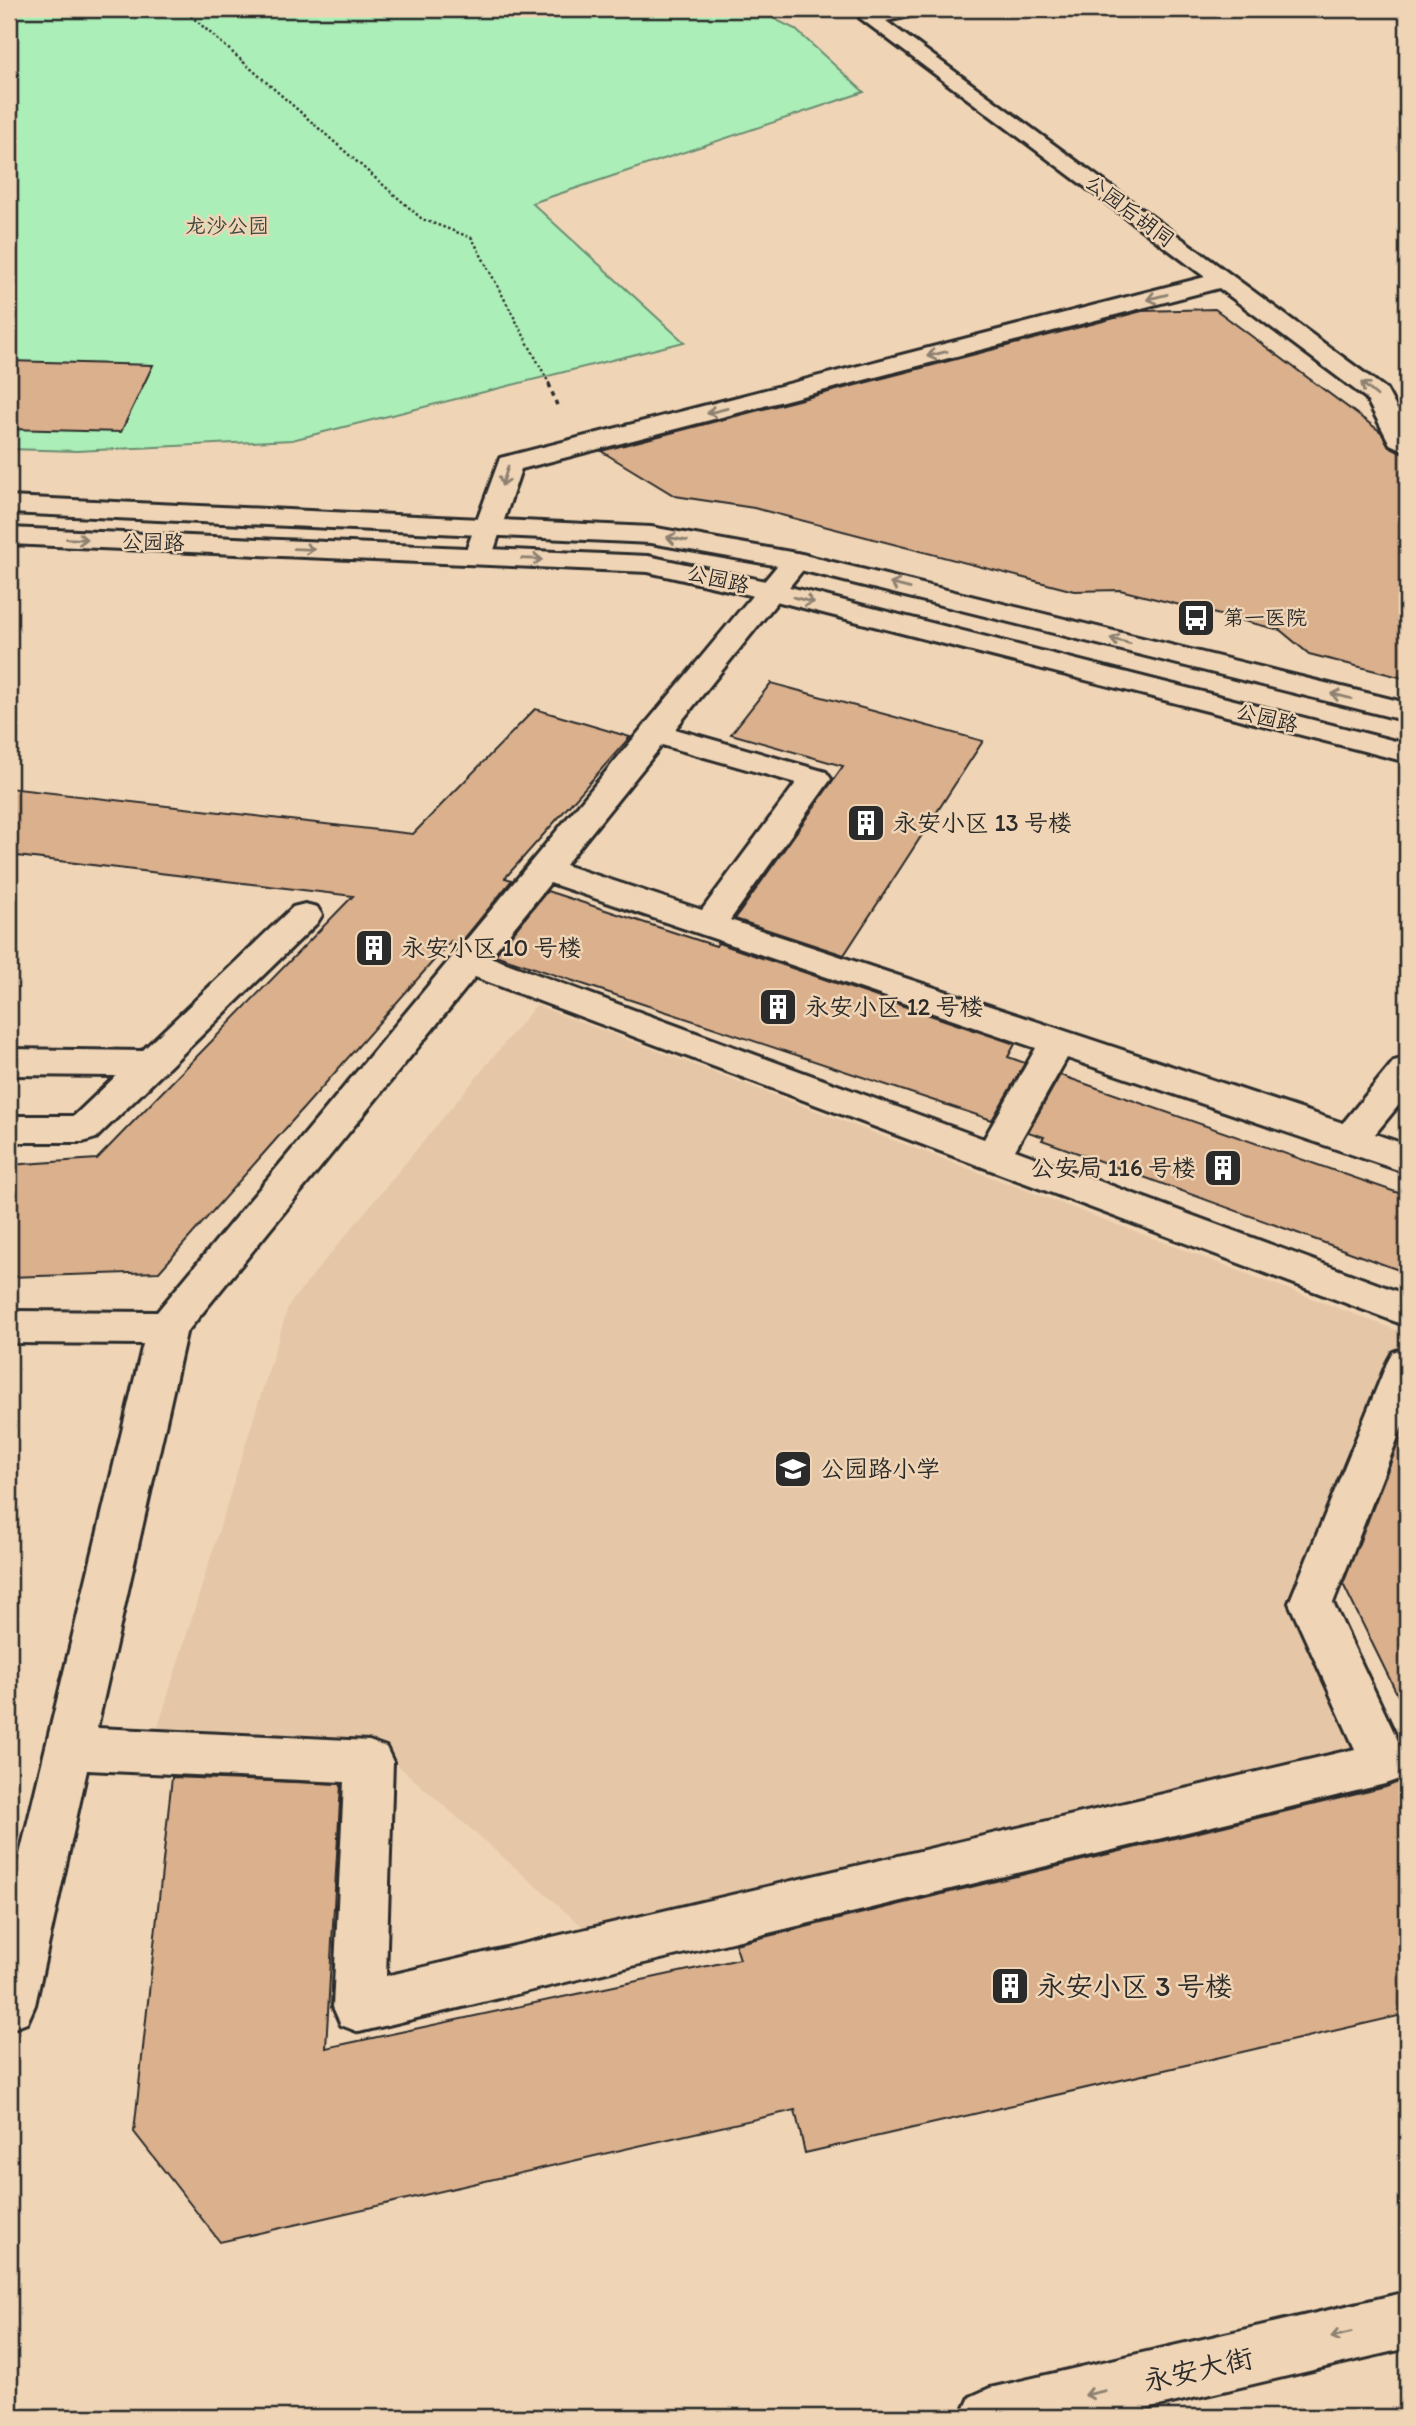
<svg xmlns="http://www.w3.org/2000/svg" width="1416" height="2426" viewBox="0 0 1416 2426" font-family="Itim,'LXGW WenKai TC',sans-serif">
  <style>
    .built { fill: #e5c7a7 }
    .green { fill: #abeeb7; stroke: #6b8c71; stroke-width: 2 }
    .building { fill: #dab08d; stroke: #2b2b2b; stroke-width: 2 }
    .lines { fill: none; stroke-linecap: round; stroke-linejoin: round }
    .minor-casing { stroke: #2b2b2b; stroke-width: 6 }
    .major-casing { stroke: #2b2b2b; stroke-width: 6 }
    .path-far1 { stroke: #2b2b2b; stroke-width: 2.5; stroke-dasharray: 2.5 2.5; stroke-linecap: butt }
    .path { stroke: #2b2b2b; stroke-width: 3.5; stroke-dasharray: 4.5 4.5; stroke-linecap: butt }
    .minor { fill: #efd5b6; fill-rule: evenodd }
    .major { fill: #efd5b6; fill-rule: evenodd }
    .oneway { stroke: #8d8070 }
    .labels { text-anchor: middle; stroke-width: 5; stroke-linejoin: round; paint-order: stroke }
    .far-street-label { font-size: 21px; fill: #2b2b2b; stroke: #efd5b6 }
    .far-park-label { font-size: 21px; fill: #3e4840; stroke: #efd5b6 }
    .far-poi-label { font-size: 21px; fill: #2b2b2b; stroke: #efd5b6; text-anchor: start }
    .poi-label { font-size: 24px; fill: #2b2b2b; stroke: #efd5b6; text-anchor: start }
    .near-poi-label { font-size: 28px; fill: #2b2b2b; stroke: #efd5b6; text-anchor: start }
    .near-street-label { font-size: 28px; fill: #2b2b2b; stroke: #efd5b6 }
  </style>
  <rect width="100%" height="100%" fill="#efd5b6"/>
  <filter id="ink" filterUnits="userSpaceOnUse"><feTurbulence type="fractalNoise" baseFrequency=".0143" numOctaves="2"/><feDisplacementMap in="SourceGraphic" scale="14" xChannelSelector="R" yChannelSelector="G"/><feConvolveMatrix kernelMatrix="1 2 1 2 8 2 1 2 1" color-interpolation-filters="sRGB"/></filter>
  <g filter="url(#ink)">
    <path class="built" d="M 536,1005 L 1404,1333 L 1294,1606 L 1364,1762 L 599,1941 L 373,1744 L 157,1730 L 289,1304 Z"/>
    <path class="green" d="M 9,9 L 754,9 L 795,29 L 864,92 L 532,203 L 684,342 L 292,440 L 77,451 L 9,449 Z"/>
    <path class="building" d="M 1215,309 L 1381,432 L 1389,446 L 1407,455 L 1407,679 L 1309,654 L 1280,630 L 1120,590 L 1074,591 L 754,508 L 675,496 L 601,451 L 1142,311 Z
      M 9,361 L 153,365 L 121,432 L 9,429 Z
      M 771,683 L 983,741 L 844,955 L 735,919 L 843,766 L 731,734 Z
      M 535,709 L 630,737 L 505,878 L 512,880 L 460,944 L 451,941 L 159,1272 L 9,1277 L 9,1165 L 97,1159 L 353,896 L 9,855 L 9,788 L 413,834 Z
      M 547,891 L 716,946 L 718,943 L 1015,1044 L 1008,1057 L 1025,1063 L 992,1120 L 495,955 Z
      M 1060,1075 L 1407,1196 L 1407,1273 L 1042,1140 L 1044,1137 L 1028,1132 Z
      M 1407,1421 L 1407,1714 L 1343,1584 Z
      M 1407,1769 L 1407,2014 L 805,2153 L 795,2110 L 220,2242 L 134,2132 L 172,1777 L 341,1784 L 326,2048 L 740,1959 L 735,1944 L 1386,1787 L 1403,1780 Z"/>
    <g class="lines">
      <defs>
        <path id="minor" d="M 888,9 L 916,9 L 915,15 L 886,21 L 1386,389 L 1407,428 L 1407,452 L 1390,444 L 1366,398 L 1219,288 L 521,469 L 492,556 L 488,562 L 478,564 L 468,562 L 464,556 L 500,458 L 1205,277 L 860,18 L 863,14 Z
          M 796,553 L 806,555 L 810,561 L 675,729 L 826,772 L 831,779 L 730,920 L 1343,1123 L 1394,1061 L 1407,1057 L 1407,1095 L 1375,1134 L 1407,1145 L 1407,1173 L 1067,1058 L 1015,1150 L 1407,1295 L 1407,1326 L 475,977 L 186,1333 L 97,1728 L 369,1741 L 386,1747 L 393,1762 L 386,1976 L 1355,1749 L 1289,1603 L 1387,1363 L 1393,1352 L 1407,1347 L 1407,1414 L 1333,1603 L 1407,1760 L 1402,1778 L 1385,1784 L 359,2032 L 341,2025 L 333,2007 L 344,1782 L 87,1770 L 35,2005 L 27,2023 L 9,2030 L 9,1900 L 143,1344 L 9,1343 L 9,1311 L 157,1312 L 786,555 ZM 662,745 L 796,783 L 702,910 L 565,865 ZM 550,883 L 1036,1048 L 984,1139 L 490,957 Z
          M 305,904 L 317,907 L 322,915 L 317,923 L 96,1138 L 83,1142 L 9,1142 L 9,1116 L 74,1116 L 116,1076 L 9,1075 L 9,1049 L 142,1051 L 293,907 Z"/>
        <path id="major" d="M 9,497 L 651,527 L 796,553 L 1407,703 L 1407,721 L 796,569 L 651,543 L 9,513 Z
          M 9,528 L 648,556 L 770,582 L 1407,744 L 1407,762 L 768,599 L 648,572 L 9,544 Z
          M 1407,2292 L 1407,2348 L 1112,2417 L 961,2417 L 970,2397 L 990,2388 Z"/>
      </defs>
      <use href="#minor" class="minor-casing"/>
      <use href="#major" class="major-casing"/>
      <path class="path-far1" d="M 183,9 L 422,219 L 472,238 L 550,385"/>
      <path class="path" d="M 549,384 L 558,408"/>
      <use href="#minor" class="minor"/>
      <use href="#major" class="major"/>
    </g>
    <defs><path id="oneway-shaft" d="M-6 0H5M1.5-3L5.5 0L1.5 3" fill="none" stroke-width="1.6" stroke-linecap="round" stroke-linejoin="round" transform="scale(1.75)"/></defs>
    <g class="oneway">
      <use href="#oneway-shaft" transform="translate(1157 297) rotate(166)"/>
      <use href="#oneway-shaft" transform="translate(937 354) rotate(166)"/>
      <use href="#oneway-shaft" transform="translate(1369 389) rotate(-140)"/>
      <use href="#oneway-shaft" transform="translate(717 411) rotate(166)"/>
      <use href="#oneway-shaft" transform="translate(505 476) rotate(108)"/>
      <use href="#oneway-shaft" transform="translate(77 539) rotate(2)"/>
      <use href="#oneway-shaft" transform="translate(677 539) rotate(-170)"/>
      <use href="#oneway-shaft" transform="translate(304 549) rotate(2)"/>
      <use href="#oneway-shaft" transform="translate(532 559) rotate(2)"/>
      <use href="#oneway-shaft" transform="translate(900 586) rotate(-166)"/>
      <use href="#oneway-shaft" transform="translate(804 600) rotate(14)"/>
      <use href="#oneway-shaft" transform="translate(1120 641) rotate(-166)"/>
      <use href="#oneway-shaft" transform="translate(1341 696) rotate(-166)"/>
      <use href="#oneway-shaft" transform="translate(1341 2335) rotate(167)"/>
      <use href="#oneway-shaft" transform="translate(1095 2393) rotate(167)"/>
    </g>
  </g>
  <defs>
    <symbol id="bus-square" viewBox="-11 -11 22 22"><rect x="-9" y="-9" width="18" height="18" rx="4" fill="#2b2b2b" stroke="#efd5b6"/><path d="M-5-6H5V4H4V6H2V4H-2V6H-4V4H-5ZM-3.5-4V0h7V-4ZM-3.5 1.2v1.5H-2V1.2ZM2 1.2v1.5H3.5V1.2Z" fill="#fff"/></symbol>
    <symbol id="building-square" viewBox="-11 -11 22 22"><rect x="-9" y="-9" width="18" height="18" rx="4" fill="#2b2b2b" stroke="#efd5b6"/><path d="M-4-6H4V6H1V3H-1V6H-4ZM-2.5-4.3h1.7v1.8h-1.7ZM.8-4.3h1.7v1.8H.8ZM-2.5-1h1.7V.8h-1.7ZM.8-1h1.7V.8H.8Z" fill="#fff"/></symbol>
    <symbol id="school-square" viewBox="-11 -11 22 22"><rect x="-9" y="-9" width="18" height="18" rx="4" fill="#2b2b2b" stroke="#efd5b6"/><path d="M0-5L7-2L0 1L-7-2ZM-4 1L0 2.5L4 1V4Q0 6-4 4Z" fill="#fff"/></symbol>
  </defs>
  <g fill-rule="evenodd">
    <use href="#bus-square" x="1174" y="596" width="44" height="44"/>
    <use href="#building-square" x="844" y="801" width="44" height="44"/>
    <use href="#building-square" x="352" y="926" width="44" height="44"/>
    <use href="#building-square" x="756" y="985" width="44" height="44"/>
    <use href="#building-square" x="1201" y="1146" width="44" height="44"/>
    <use href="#school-square" x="771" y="1447" width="44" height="44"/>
    <use href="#building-square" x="988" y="1964" width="44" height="44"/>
  </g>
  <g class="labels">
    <g class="far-street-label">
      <text transform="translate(1130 211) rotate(37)" y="7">公园后胡同</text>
      <text transform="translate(153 542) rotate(2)" y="7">公园路</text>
      <text transform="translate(718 579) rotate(13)" y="7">公园路</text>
      <text transform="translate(1267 718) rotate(14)" y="7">公园路</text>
    </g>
    <g class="far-park-label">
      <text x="227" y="233">龙沙公园</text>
    </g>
    <g class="far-poi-label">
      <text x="1223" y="625">第一医院</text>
    </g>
    <g class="poi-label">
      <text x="893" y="831">永安小区 13 号楼</text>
      <text x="401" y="956">永安小区 10 号楼</text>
      <text x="805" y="1015">永安小区 12 号楼</text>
      <text x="1196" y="1176" text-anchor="end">公安局 116 号楼</text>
      <text x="820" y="1477">公园路小学</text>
    </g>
    <g class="near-poi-label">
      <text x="1037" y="1996">永安小区 3 号楼</text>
    </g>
    <g class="near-street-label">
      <text transform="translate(1198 2369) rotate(-13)" y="10">永安大街</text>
    </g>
  </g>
  <rect width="1416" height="2426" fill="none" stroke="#efd5b6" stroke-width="35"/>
  <rect x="18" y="18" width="1381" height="2391" fill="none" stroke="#2b2b2b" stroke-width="2.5" filter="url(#ink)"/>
</svg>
